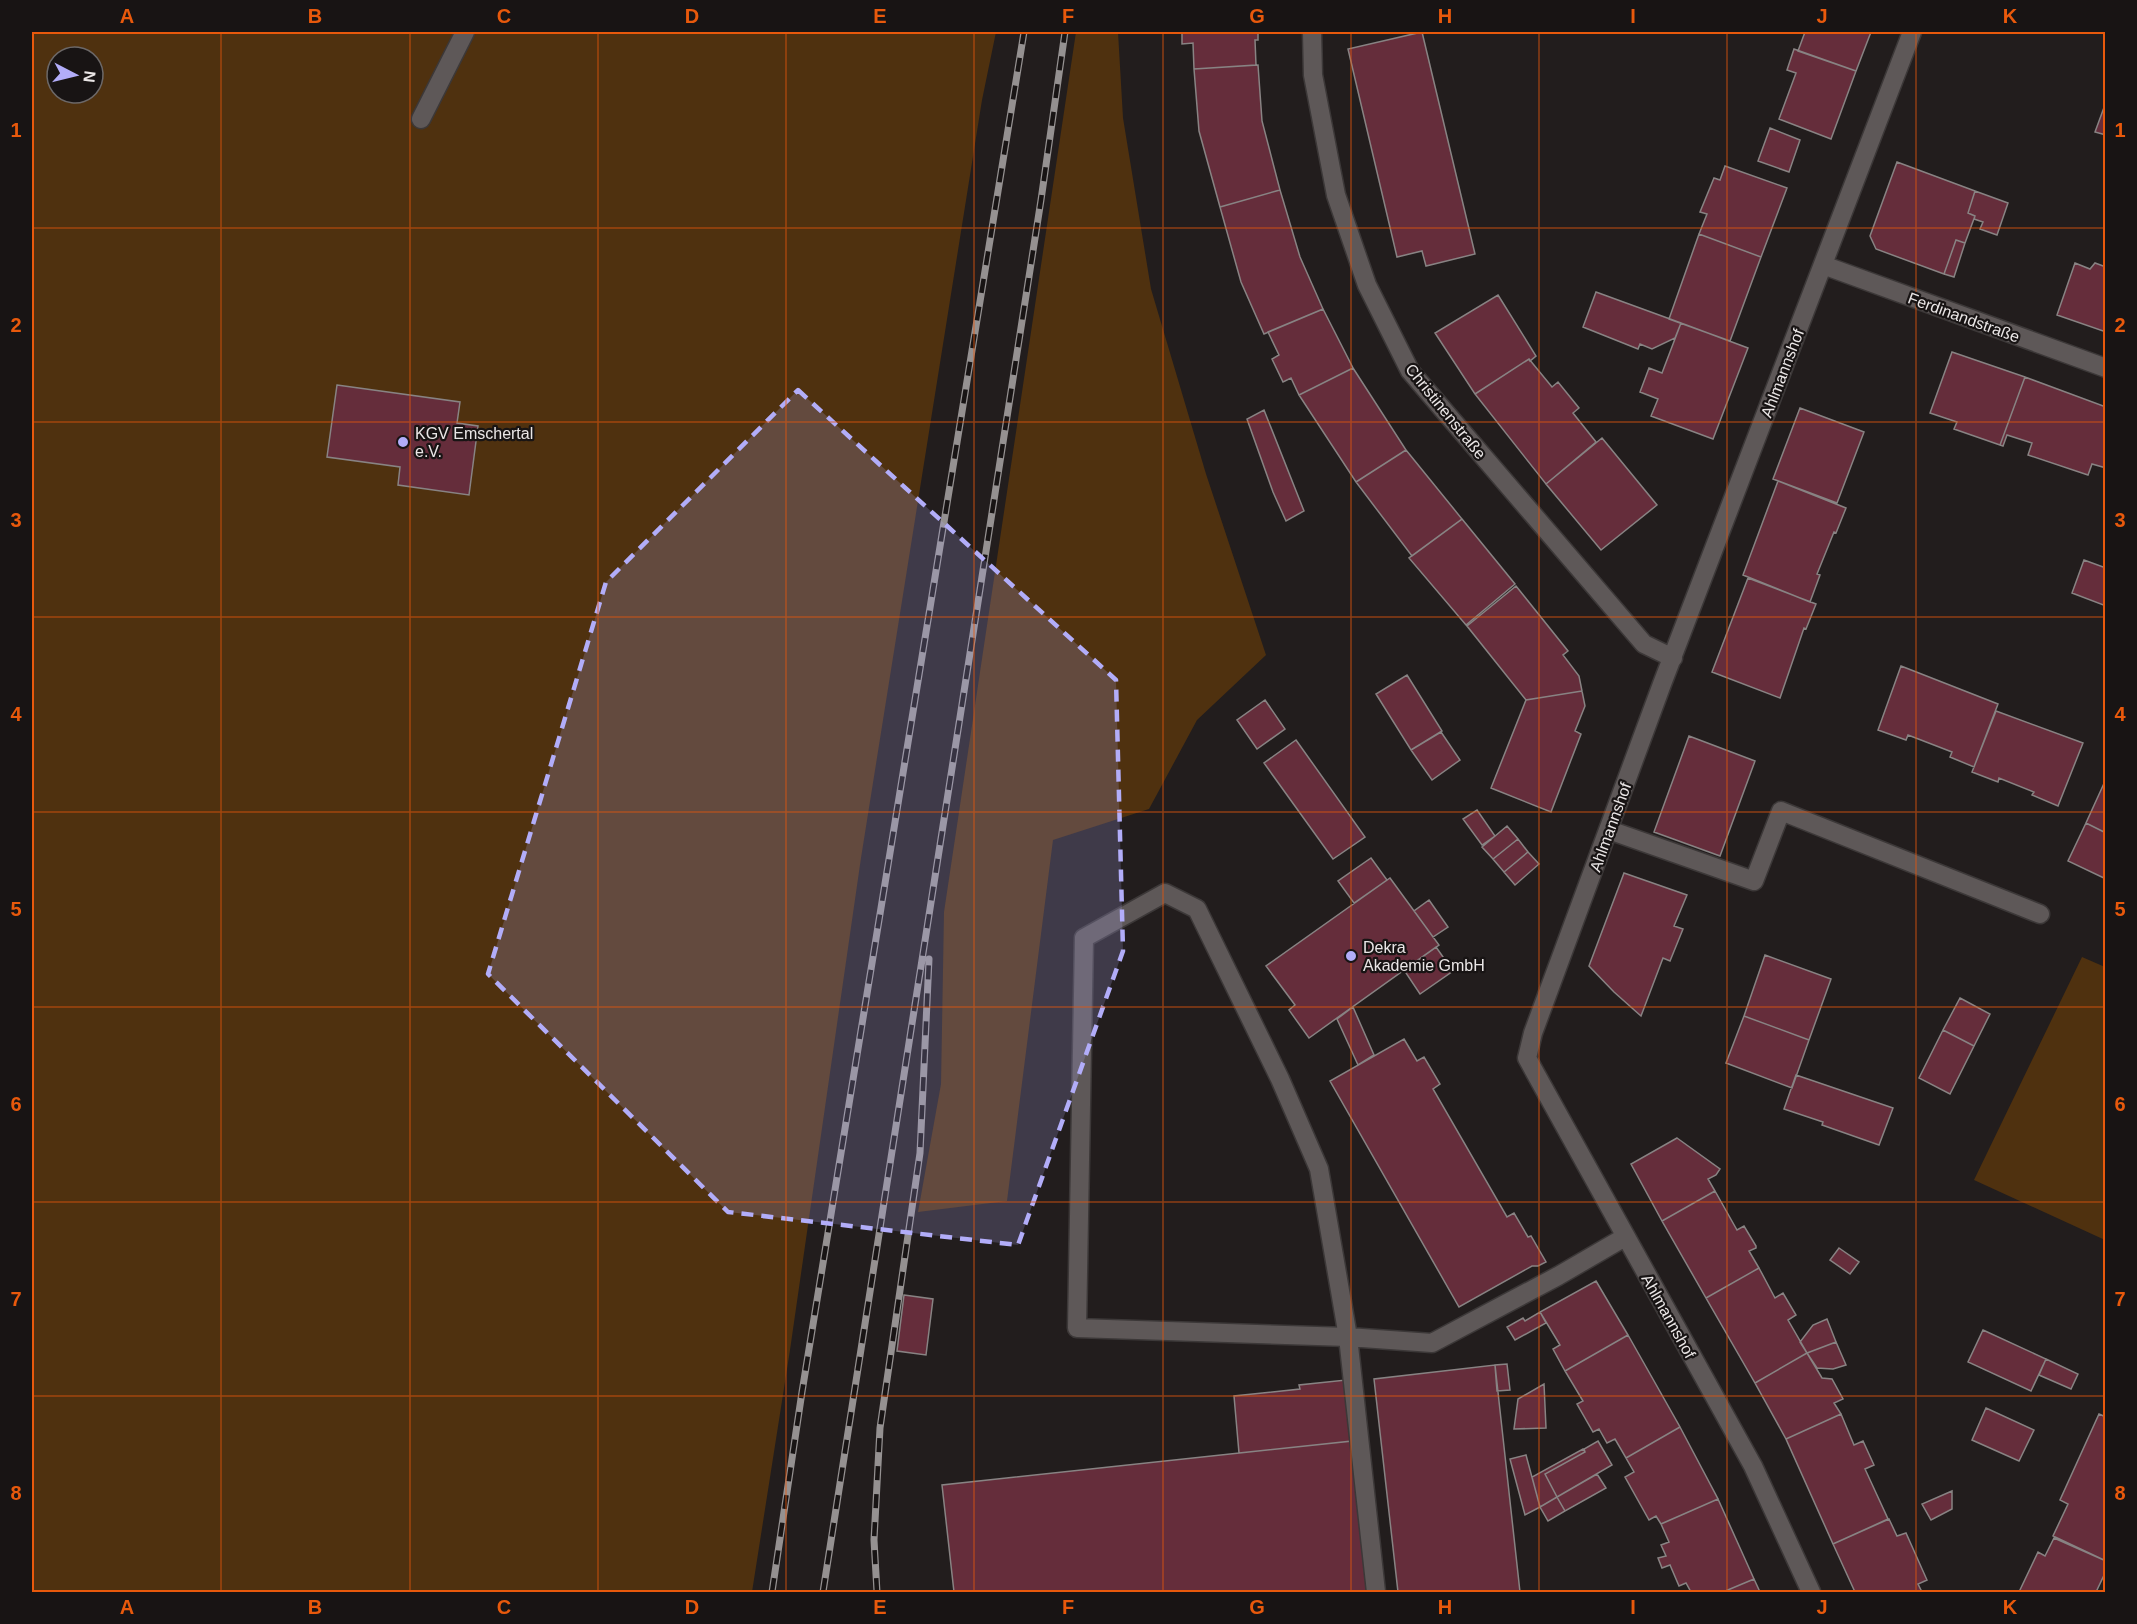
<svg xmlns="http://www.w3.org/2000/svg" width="2137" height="1624" viewBox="0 0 2137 1624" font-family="Arial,sans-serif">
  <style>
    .green { fill: #4f310f; fill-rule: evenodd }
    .building { fill: #652d3b; stroke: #888383; stroke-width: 1.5 }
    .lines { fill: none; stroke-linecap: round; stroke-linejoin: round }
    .minor-casing { stroke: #3c3838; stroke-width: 21 }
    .minor { stroke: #5e5858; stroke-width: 18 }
    .rail-casing { stroke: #959191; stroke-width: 7 }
    .rail { stroke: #181414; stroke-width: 4.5; stroke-dasharray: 14; stroke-linecap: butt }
    .marked { fill: #b2adf9; fill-opacity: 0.2; stroke: #b2adf9; stroke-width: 4.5; stroke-dasharray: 12 8; stroke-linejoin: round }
    .grid { fill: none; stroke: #e8590c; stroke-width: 1.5; stroke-opacity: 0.55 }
    .poi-dot { fill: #b2adf9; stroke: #181414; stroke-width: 2 }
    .labels { text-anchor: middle; stroke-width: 4.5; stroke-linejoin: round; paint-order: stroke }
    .street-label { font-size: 16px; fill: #eae6e6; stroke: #181414 }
    .poi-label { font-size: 16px; fill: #eae6e6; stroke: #181414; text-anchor: start }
    .neatline { fill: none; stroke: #e8590c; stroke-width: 2 }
    .grid-label { font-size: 20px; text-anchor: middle; font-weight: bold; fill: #e8590c }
  </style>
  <rect width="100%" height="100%" fill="#221d1d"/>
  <path class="green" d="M 32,32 L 996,32 L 982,100 L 861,858 L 790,1350 L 752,1592 L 32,1592 ZM 57,57 L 93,57 L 93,93 L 57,93 Z
    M 1076,32 L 1118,32 L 1123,118 L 1151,289 L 1206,474 L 1266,655 L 1197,720 L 1149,809 L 1053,840 L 1007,1201 L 918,1212 L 941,1084 L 944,912 Z
    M 2082,957 L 2105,967 L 2105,1240 L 1974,1180 Z"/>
  <path class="building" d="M 1182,32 L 1258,32 L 1258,40 L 1255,40 L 1256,65 L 1194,69 L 1193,43 L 1182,44 Z
    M 1422,32 L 1475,254 L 1426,266 L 1422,251 L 1397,257 L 1348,49 Z
    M 1805,32 L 1871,32 L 1856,71 L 1798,51 Z
    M 1794,49 L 1856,71 L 1831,139 L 1779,119 L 1796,73 L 1787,70 Z
    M 1258,65 L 1262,121 L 1280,190 L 1220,207 L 1199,131 L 1194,69 Z
    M 2106,102 L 2106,135 L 2095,132 Z
    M 1770,128 L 1800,140 L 1789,172 L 1758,161 Z
    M 1897,162 L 1975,191 L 1968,213 L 1975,216 L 1965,243 L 1956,240 L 1944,274 L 1876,249 L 1870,236 Z
    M 1725,166 L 1787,188 L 1761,257 L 1699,234 L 1707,214 L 1700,212 L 1714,178 L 1720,180 Z
    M 1280,190 L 1300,257 L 1323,309 L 1264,334 L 1241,282 L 1220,207 Z
    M 1975,191 L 2008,203 L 1997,235 L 1980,229 L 1983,222 L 1974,219 L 1975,216 L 1968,213 Z
    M 1699,234 L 1761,257 L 1730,341 L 1669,319 Z
    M 1956,240 L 1965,243 L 1954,277 L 1944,274 Z
    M 2075,263 L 2090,269 L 2095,263 L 2106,267 L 2106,332 L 2057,315 Z
    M 1596,292 L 1681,323 L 1675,338 L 1652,349 L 1640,344 L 1638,349 L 1583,327 Z
    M 1498,295 L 1536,356 L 1530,361 L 1529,359 L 1475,394 L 1435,333 Z
    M 1323,309 L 1353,368 L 1299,395 L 1291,378 L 1283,382 L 1272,359 L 1279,355 L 1268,332 Z
    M 1681,323 L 1748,348 L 1713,439 L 1651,416 L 1658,399 L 1640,392 L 1649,368 L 1662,373 Z
    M 1952,352 L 2025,377 L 2000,445 L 1954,429 L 1957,422 L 1930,413 Z
    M 1529,359 L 1552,387 L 1558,382 L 1579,408 L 1573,413 L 1596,442 L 1546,484 L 1475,394 Z
    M 1353,368 L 1406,450 L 1356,482 L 1299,395 Z
    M 2025,377 L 2106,407 L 2106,468 L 2092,464 L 2088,475 L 2028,455 L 2032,443 L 2007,435 L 2003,446 L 2000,445 Z
    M 337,385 L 460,402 L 457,423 L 478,426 L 469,495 L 398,485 L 400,467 L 327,457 Z
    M 1800,408 L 1864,432 L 1837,503 L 1773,479 Z
    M 1264,410 L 1304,511 L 1286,521 L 1273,492 L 1247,419 Z
    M 1602,438 L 1657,505 L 1601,550 L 1546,484 Z
    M 1406,450 L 1462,519 L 1412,556 L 1356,482 Z
    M 1778,481 L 1846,508 L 1836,533 L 1834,532 L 1817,574 L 1820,575 L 1810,602 L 1743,575 Z
    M 1462,519 L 1515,584 L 1466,625 L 1409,558 Z
    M 2084,560 L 2106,568 L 2106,606 L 2072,593 Z
    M 1748,578 L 1816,604 L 1806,629 L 1804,628 L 1780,698 L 1712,672 Z
    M 1516,586 L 1568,651 L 1563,655 L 1579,676 L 1582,691 L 1526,700 L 1467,626 Z
    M 1901,666 L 1998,704 L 1974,767 L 1950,757 L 1952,752 L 1908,735 L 1906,740 L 1878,730 Z
    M 1407,675 L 1442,731 L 1411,750 L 1376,694 Z
    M 1582,691 L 1585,706 L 1575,731 L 1581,734 L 1551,812 L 1491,788 L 1526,700 Z
    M 1265,700 L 1285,729 L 1257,749 L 1237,720 Z
    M 1996,711 L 2083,743 L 2058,806 L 2032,795 L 2034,792 L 1999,778 L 1998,782 L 1972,772 Z
    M 1441,732 L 1460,760 L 1432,780 L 1411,750 Z
    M 1689,736 L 1755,761 L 1720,856 L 1654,832 Z
    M 1296,740 L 1365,837 L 1333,859 L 1264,763 Z
    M 2106,779 L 2106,833 L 2086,823 Z
    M 1477,810 L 1495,836 L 1482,845 L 1463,819 Z
    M 2086,823 L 2106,833 L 2106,879 L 2068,861 Z
    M 1507,826 L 1518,839 L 1493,859 L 1482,847 Z
    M 1518,839 L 1528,852 L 1504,872 L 1493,859 Z
    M 1528,852 L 1539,864 L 1515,885 L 1504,872 Z
    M 1371,858 L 1387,880 L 1354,903 L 1338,881 Z
    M 1624,873 L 1687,895 L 1674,926 L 1683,929 L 1670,961 L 1663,958 L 1641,1016 L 1614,992 L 1589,966 Z
    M 1390,878 L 1439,945 L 1309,1038 L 1289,1010 L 1295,1005 L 1266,966 Z
    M 1429,900 L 1448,927 L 1433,937 L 1414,911 Z
    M 1436,947 L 1453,971 L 1420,994 L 1404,970 Z
    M 1765,955 L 1831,979 L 1809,1040 L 1744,1016 Z
    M 1960,998 L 1990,1014 L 1974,1046 L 1943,1030 Z
    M 1353,1007 L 1374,1055 L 1358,1065 L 1337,1019 Z
    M 1744,1016 L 1809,1040 L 1792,1088 L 1726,1063 Z
    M 1943,1030 L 1974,1046 L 1950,1094 L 1919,1078 Z
    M 1404,1039 L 1417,1061 L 1424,1057 L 1440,1084 L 1433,1089 L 1507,1217 L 1514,1213 L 1528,1237 L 1531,1236 L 1546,1262 L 1538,1266 L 1532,1266 L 1459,1307 L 1330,1081 Z
    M 1796,1075 L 1893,1108 L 1879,1145 L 1822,1125 L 1823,1122 L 1784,1109 Z
    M 1677,1138 L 1720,1169 L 1716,1175 L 1708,1179 L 1715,1191 L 1662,1221 L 1631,1164 Z
    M 1715,1191 L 1737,1230 L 1744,1226 L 1756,1246 L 1756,1248 L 1749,1251 L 1759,1268 L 1706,1298 L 1662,1221 Z
    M 1839,1248 L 1859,1262 L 1850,1274 L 1830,1260 Z
    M 1759,1268 L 1775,1298 L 1783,1293 L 1796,1315 L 1788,1320 L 1807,1353 L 1755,1383 L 1706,1298 Z
    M 1596,1281 L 1628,1335 L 1565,1371 L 1553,1349 L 1560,1345 L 1540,1312 Z
    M 904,1295 L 933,1299 L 926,1355 L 897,1351 Z
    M 1540,1312 L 1546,1323 L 1515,1340 L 1507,1327 L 1523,1318 L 1525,1321 Z
    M 1827,1319 L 1836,1342 L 1807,1353 L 1800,1342 L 1813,1325 Z
    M 1983,1330 L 2046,1359 L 2031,1391 L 1968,1362 Z
    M 1628,1335 L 1680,1427 L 1626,1458 L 1615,1439 L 1607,1443 L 1599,1429 L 1593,1432 L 1577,1404 L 1583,1401 L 1565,1371 Z
    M 1836,1342 L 1846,1365 L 1833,1369 L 1817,1368 L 1807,1353 Z
    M 1807,1353 L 1822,1378 L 1832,1379 L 1843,1399 L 1834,1403 L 1841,1414 L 1786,1439 L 1755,1383 Z
    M 2046,1359 L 2078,1374 L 2071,1389 L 2039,1375 Z
    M 1507,1364 L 1510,1390 L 1497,1391 L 1495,1365 Z
    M 1495,1365 L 1520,1592 L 1398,1592 L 1374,1379 Z
    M 1346,1380 L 1352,1441 L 1239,1453 L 1234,1396 L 1300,1389 L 1299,1385 Z
    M 1544,1384 L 1546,1428 L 1514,1429 L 1518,1399 Z
    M 1986,1408 L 2034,1430 L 2019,1461 L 1972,1440 Z
    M 1841,1414 L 1854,1445 L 1863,1441 L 1874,1465 L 1865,1469 L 1888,1519 L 1833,1544 L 1786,1439 Z
    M 2099,1414 L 2106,1417 L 2106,1561 L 2053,1536 L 2068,1504 L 2060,1500 Z
    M 1680,1427 L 1718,1499 L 1661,1524 L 1656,1516 L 1649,1520 L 1625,1477 L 1634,1472 L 1626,1458 Z
    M 1352,1441 L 1369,1592 L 954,1592 L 942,1485 Z
    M 1598,1441 L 1612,1465 L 1557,1497 L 1545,1474 L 1585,1452 L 1584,1449 Z
    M 1583,1449 L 1585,1452 L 1545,1474 L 1557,1497 L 1540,1507 L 1532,1477 Z
    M 1526,1455 L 1540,1507 L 1525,1515 L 1510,1459 Z
    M 1597,1474 L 1606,1488 L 1565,1511 L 1557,1497 Z
    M 1952,1491 L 1952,1509 L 1931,1520 L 1922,1504 Z
    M 1557,1497 L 1565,1511 L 1548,1521 L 1540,1507 Z
    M 1718,1499 L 1754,1579 L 1723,1592 L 1691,1592 L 1686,1583 L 1679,1586 L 1670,1565 L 1662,1568 L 1658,1558 L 1666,1556 L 1661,1545 L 1669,1542 L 1661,1524 Z
    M 1889,1519 L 1897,1536 L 1906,1533 L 1927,1580 L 1918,1584 L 1922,1592 L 1855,1592 L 1833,1544 Z
    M 2054,1538 L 2106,1561 L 2106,1571 L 2096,1592 L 2019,1592 L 2038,1552 L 2045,1556 Z
    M 1754,1579 L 1760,1592 L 1723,1592 Z"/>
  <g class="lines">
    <defs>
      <path id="minor" d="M 1312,32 L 1313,75 L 1336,195 L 1367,285 L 1410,371 L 1644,644 L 1673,658
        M 421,119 L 465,32
        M 1823,265 L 2106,368
        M 1609,830 L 1754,881 L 1781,811 L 2040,914
        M 1376,1592 L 1348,1337 L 1319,1169 L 1280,1079 L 1197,909 L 1165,893 L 1084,938 L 1077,1328 L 1348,1337 L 1432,1343 L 1558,1276 L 1625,1237
        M 1811,1592 L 1753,1466 L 1527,1058 L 1533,1033 L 1662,684 L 1912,32"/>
    </defs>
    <use href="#minor" class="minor-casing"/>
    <use href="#minor" class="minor"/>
    <defs>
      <path id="rail" d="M 772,1592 L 802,1392 L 1024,32
        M 823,1592 L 1041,200 L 1065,32
        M 877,1592 L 874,1540 L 880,1428 L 920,1153 L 929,959"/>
    </defs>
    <use href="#rail" class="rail-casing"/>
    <use href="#rail" class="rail"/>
  </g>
  <path class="marked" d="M 798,390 L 1116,680 L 1123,951 L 1018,1245 L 728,1212 L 488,974 L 606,582 Z"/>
  <path class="grid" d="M 221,32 L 221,1592M 410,32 L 410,1592M 598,32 L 598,1592M 786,32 L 786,1592M 974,32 L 974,1592M 1163,32 L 1163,1592M 1351,32 L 1351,1592M 1539,32 L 1539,1592M 1727,32 L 1727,1592M 1916,32 L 1916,1592M 32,228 L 2106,228M 32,422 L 2106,422M 32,617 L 2106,617M 32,812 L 2106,812M 32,1007 L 2106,1007M 32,1202 L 2106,1202M 32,1396 L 2106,1396"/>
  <g class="poi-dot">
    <circle cx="403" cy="442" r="6"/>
    <circle cx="1351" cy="956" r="6"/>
  </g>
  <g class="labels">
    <g class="street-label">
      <text transform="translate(1964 317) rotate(20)" y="6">Ferdinandstraße</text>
      <text transform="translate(1782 373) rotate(-69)" y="6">Ahlmannshof</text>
      <text transform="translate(1446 411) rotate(51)" y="6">Christinenstraße</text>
      <text transform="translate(1610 827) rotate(-70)" y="6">Ahlmannshof</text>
      <text transform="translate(1669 1316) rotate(61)" y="6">Ahlmannshof</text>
    </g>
    <g class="poi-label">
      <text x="415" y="439">KGV Emschertal<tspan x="415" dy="18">e.V.</tspan></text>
      <text x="1363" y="953">Dekra<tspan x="1363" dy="18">Akademie GmbH</tspan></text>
    </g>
  </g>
  <rect width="2137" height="1624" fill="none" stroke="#181414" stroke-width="66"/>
  <g transform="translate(75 75) rotate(97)"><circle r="28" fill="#181414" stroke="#6c6868" stroke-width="1.5"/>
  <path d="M0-4.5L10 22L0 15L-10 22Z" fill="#b2adf9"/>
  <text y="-9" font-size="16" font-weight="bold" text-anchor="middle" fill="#eae6e6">N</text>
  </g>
  <rect x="33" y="33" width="2071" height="1558" class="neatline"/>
  <g class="grid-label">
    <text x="127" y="23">A</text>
    <text x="315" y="23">B</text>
    <text x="504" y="23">C</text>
    <text x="692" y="23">D</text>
    <text x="880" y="23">E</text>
    <text x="1068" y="23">F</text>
    <text x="1257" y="23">G</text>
    <text x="1445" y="23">H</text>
    <text x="1633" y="23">I</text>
    <text x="1822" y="23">J</text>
    <text x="2010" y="23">K</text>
    <text x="16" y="137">1</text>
    <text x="2120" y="137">1</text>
    <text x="16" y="332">2</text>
    <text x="2120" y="332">2</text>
    <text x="16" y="527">3</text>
    <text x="2120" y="527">3</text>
    <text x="16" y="721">4</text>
    <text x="2120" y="721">4</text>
    <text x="16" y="916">5</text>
    <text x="2120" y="916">5</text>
    <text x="16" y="1111">6</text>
    <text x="2120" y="1111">6</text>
    <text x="16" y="1306">7</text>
    <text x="2120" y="1306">7</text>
    <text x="16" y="1500">8</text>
    <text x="2120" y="1500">8</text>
    <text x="127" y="1614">A</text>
    <text x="315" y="1614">B</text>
    <text x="504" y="1614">C</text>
    <text x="692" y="1614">D</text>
    <text x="880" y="1614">E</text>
    <text x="1068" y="1614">F</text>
    <text x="1257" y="1614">G</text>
    <text x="1445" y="1614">H</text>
    <text x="1633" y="1614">I</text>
    <text x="1822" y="1614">J</text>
    <text x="2010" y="1614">K</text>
  </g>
</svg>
